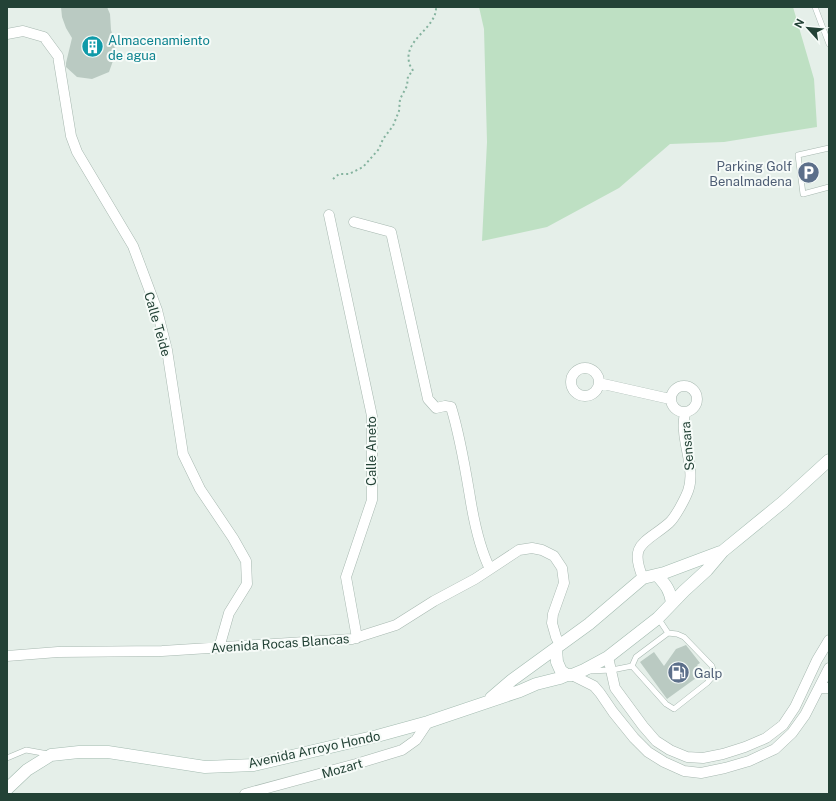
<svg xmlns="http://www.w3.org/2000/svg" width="836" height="801" viewBox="0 0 836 801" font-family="'Public Sans',sans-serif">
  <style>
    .green { fill: #bee0c3 }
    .building { fill: #bacac2 }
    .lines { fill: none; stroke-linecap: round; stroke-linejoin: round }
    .service-casing { stroke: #a7b8b0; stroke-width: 6 }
    .minor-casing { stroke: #a7b8b0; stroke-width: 11 }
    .secondary-casing { stroke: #a3bbb0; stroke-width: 13 }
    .path { stroke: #85b39f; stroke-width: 2; stroke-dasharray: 2 3; stroke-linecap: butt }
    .service { stroke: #fff; stroke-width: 5 }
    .minor { stroke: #fff; stroke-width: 10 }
    .secondary { stroke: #fff; stroke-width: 12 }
    .labels { text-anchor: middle; stroke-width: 4; stroke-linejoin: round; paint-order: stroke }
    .culture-label { font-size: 13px; fill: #0d838f; stroke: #f6fbf8; text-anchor: start }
    .service-label { font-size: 13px; fill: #4e5e75; stroke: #f6fbf8; text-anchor: end }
    .street-label { font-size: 13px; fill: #234236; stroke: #f6fbf8 }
  </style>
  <rect width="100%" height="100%" fill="#e5efe9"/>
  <path class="green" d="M 479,7 L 793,7 L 814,79 L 817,127 L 724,142 L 670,144 L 619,188 L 547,227 L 482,241 L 487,142 L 484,29 Z"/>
  <path class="building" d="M 61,7 L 107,7 L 110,14 L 111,30 L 115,43 L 114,58 L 109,72 L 92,79 L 77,77 L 66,67 L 66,63 L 72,38 L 66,28 L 62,17 Z
    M 686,645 L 700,663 L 697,665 L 703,673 L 667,699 L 640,662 L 654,652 L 664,666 L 676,649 Z"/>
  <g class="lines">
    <defs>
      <path id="service" d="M 815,7 L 829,44
        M 829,148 L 798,155 L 803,194 L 829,187
        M 658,618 L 668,633 L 636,657 L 632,666 L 666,704 L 674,709 L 707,683 L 714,675 L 712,666 L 684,637 L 677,634 L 668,633
        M 589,671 L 612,670 L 632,666
        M 7,758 L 26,750 L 48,754"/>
      <path id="minor" d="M 7,34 L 23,31 L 44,37 L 58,56 L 71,136 L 77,152 L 133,246 L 157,310 L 167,350 L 183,454 L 200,489 L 233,538 L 246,561 L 247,584 L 229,613 L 219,648
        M 329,215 L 372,416 L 372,500 L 346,577 L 357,638
        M 354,222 L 391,232 L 428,399 L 436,408 L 445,406 L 451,407 C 460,436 465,467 470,497 C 474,522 479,547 490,569
        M571 382a14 14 0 1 1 28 0a14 14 0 1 1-28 0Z
        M 599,383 L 670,399
        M671 399a13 13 0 1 1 26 0a13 13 0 1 1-26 0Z
        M 643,578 C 628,543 646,543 669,523 C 675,518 685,499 688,491 C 695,473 685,449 684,431 C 683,425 684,418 685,412
        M 7,656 L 58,652 L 162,651 L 352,639 L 396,625 L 434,601 L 475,579 L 519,550 L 532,548 L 542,550 L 554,556 L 562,568 L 564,583 L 553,614 L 552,623 L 556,637 L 560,645
        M 608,657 L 615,688 L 643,726 L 656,741 L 670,750 L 687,757 L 703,758 L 723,754 L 745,747 L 766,738 L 783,725 L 795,707 L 817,660 L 829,640
        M 572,675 L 594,686 L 600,693 L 613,712 L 634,738 L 648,752 L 664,762 L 684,771 L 701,773 L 725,768 L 749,761 L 775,749 L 792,733 L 805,715 L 829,668
        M 819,688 L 829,688
        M 245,794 L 356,764 L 402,750 L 416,740 L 428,722"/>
      <path id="secondary" d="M 657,575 C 666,585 670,590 672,603
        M 556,649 L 557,662 L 561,671 L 567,675 L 572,675 L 584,670 L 608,657 L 658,618 L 684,591 L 707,570 L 723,551 L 783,502 L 829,460
        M 491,698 L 512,680 L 589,624 L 643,578 L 664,573 L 720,552
        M 7,789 L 27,770 L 51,755 L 79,752 L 108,752 L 205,767 L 254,765 L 377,736 L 428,722 L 520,691 L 536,684 L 560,678 L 567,675"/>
    </defs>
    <use href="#service" class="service-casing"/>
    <use href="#minor" class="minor-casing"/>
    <use href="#secondary" class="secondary-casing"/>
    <path class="path" d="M 333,179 L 339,174 L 349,174 L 363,167 L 379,149 L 383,139 L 393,126 L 399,111 L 400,99 L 407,86 L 408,76 L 413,71 C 412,68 409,65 409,62 C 404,39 437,28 436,7"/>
    <use href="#service" class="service"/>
    <use href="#minor" class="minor"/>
    <use href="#secondary" class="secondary"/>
  </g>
  <defs>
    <symbol id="building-disc" viewBox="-11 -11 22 22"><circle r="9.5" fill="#0f9aa8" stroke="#f6fbf8"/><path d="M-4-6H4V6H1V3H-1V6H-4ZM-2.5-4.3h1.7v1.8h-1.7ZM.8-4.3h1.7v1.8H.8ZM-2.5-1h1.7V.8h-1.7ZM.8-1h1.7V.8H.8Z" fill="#fff"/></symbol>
    <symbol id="parking-disc" viewBox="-11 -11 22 22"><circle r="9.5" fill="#5c6f8a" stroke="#f6fbf8"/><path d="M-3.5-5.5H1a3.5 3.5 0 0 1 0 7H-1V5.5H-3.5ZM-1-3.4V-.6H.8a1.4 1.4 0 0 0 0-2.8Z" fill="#fff"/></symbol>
    <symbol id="fuel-disc" viewBox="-11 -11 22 22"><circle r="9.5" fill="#5c6f8a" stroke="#f6fbf8"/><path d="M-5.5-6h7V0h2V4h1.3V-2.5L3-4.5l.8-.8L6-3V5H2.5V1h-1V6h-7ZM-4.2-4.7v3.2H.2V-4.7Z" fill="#fff"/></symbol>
  </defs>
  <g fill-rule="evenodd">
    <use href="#building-disc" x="80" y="34" width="25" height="25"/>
    <use href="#parking-disc" x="796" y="160" width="25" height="25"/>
    <use href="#fuel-disc" x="666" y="660" width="25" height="25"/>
  </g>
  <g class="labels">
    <g class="culture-label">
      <text x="108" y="45">Almacenamiento<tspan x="108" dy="15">de agua</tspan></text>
    </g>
    <g class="service-label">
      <text x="792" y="171">Parking Golf<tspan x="792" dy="15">Benalmadena</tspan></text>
      <text x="694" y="678" text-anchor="start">Galp</text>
    </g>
    <g class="street-label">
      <text transform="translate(158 324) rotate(74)" y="5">Calle Teide</text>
      <text transform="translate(687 446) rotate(-95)" y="5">Sensara</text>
      <text transform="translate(371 451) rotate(-90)" y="5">Calle Aneto</text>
      <text transform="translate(280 643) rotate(-4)" y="5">Avenida Rocas Blancas</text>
      <text transform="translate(314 749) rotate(-12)" y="5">Avenida Arroyo Hondo</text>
      <text transform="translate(342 768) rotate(-16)" y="5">Mozart</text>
    </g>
  </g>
  <rect width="836" height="801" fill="none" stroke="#234236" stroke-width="16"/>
  <g transform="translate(808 28) rotate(297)" stroke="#f6fbf8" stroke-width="3" paint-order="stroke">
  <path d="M0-3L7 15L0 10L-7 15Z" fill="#234236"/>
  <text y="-6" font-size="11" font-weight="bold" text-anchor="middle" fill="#234236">N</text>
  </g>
</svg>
